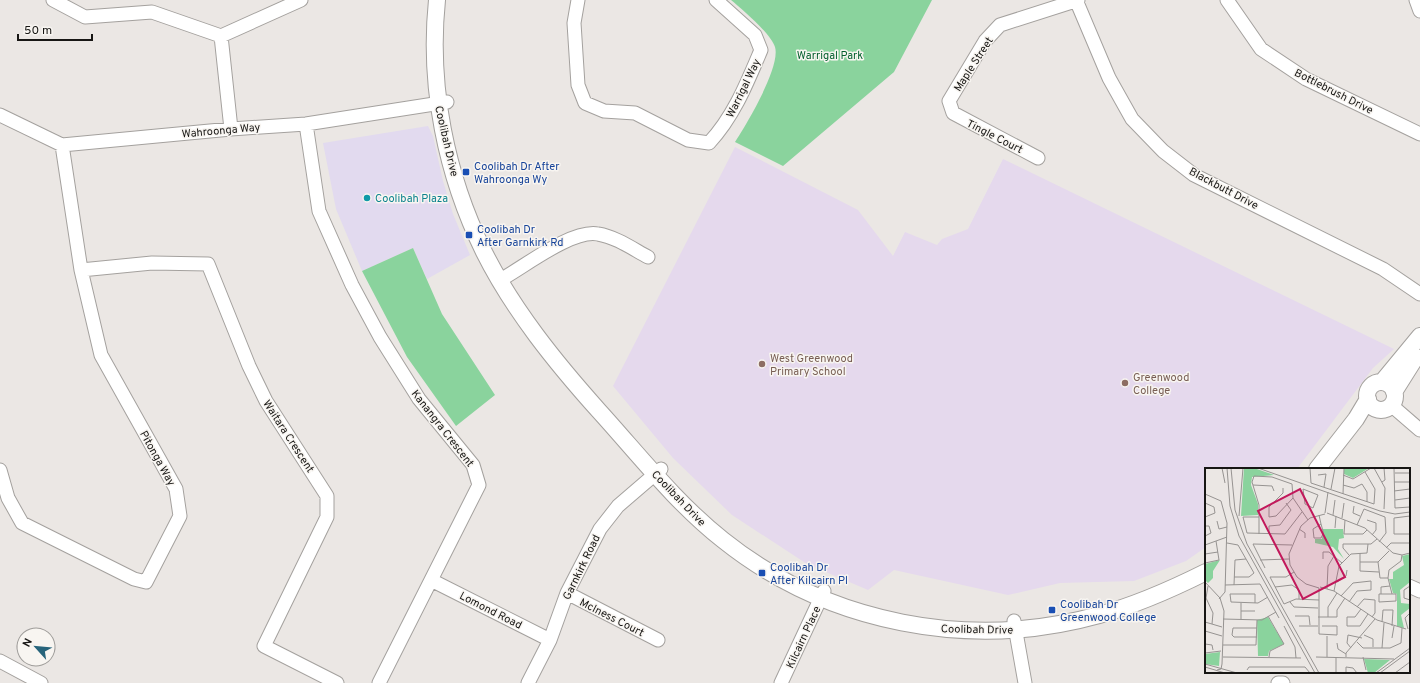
<svg xmlns="http://www.w3.org/2000/svg" width="1420" height="683" viewBox="0 0 1420 683" font-family="Overpass,sans-serif">
  <style>
    .commercial { fill: #e2daef }
    .education { fill: #e5d9ed }
    .green { fill: #8ad39d }
    .lines { fill: none; stroke-linecap: round; stroke-linejoin: round }
    .minor-casing { stroke: #a4a19e; stroke-width: 15 }
    .major-casing { stroke: #a4a19e; stroke-width: 18 }
    .minor { stroke: #fff; stroke-width: 13 }
    .major { stroke: #fff; stroke-width: 16 }
    .transit-dot { fill: #1a4fb4; stroke: #f8f5f1; stroke-width: 1.5 }
    .culture-dot { fill: #0f9aa8; stroke: #f8f5f1; stroke-width: 1.5 }
    .education-dot { fill: #8d6e63; stroke: #f8f5f1; stroke-width: 1.5 }
    .labels { text-anchor: middle; stroke-width: 3; stroke-linejoin: round; paint-order: stroke }
    .park-label { font-size: 11px; fill: #035f2d; stroke: #f8f5f1 }
    .street-label { font-size: 11px; fill: #171614; stroke: #f8f5f1 }
    .transit-label { font-size: 11px; fill: #164399; stroke: #f8f5f1; text-anchor: start }
    .culture-label { font-size: 11px; fill: #0d838f; stroke: #f8f5f1; text-anchor: start }
    .education-label { font-size: 11px; fill: #785e54; stroke: #f8f5f1; text-anchor: start }
    .inset-road { fill: none; stroke: #969391; stroke-width: 1 }
    .view { fill: #c2185b; fill-opacity: 0.15; stroke: #c2185b; stroke-width: 2 }
    .inset-edge { fill: none; stroke: #171614; stroke-width: 2 }
  </style>
  <rect width="100%" height="100%" fill="#ebe7e4"/>
  <path class="commercial" d="M 428,126 L 433,136 L 443,181 L 453,214 L 470,255 L 427,279 L 413,248 L 362,271 L 336,209 L 323,143 Z"/>
  <path class="education" d="M 735,147 L 858,210 L 893,256 L 905,232 L 937,245 L 942,239 L 968,229 L 1003,159 L 1394,349 L 1373,368 L 1297,469 L 1206,469 L 1206,547 L 1186,561 L 1134,581 L 1060,583 L 1008,595 L 894,570 L 868,590 L 807,564 L 732,515 L 673,458 L 613,386 Z"/>
  <path class="green" d="M 731,0 L 932,0 L 894,72 L 783,166 L 735,142 C 746,125 781,67 775,47 C 771,34 742,9 731,0 Z
    M 413,248 L 442,314 L 495,395 L 456,426 L 407,357 L 362,271 Z"/>
  <g class="lines">
    <defs>
      <path id="minor" d="M 53,0 L 85,17 L 152,12 L 221,36 L 301,0
        M 578,0 L 574,23 L 578,85 L 585,103 L 604,111 L 635,113 L 688,140 L 709,143 C 734,116 747,83 761,50 L 755,35 L 716,0
        M 1076,0 L 1109,78 L 1132,119 L 1163,151 L 1194,175 L 1383,269 L 1420,294
        M 1227,0 L 1261,49 L 1306,79 L 1420,134
        M 1416,0 L 1420,11
        M 221,36 L 231,129
        M 0,115 L 62,145 L 231,129 L 306,124 L 447,102
        M 306,124 L 319,211 L 352,285 L 380,337 L 419,399 L 473,465 L 479,485 L 379,683
        M 1038,158 L 953,113 L 949,101 L 985,41 L 1000,25 L 1078,0
        M 81,270 L 152,263 L 208,264 L 249,366 L 266,401 L 327,496 L 327,517 L 264,646 L 337,683
        M 500,280 C 524,267 572,229 598,234 C 616,237 633,249 648,257
        M 1391,405 L 1420,430
        M 0,470 L 8,498 L 22,523 L 134,579 L 146,582 L 180,516 L 176,489 L 101,355 L 81,270 L 62,145
        M 431,580 L 550,640
        M 1409,586 L 1420,591
        M 567,593 L 658,640
        M 1014,621 L 1025,683
        M 0,661 L 41,683
        M 528,683 L 550,640 L 567,593 L 600,529 L 618,506 L 661,469
        M 781,683 L 824,591
        M 1278,683 L 1283,683"/>
      <path id="major" d="M 437,0 C 428,86 446,175 484,252 C 513,310 556,363 599,411 C 639,455 676,503 723,540 C 828,624 970,651 1099,615 C 1136,605 1172,589 1206,572
        M 1382,382 L 1420,336
        M1367 396a14 14 0 1 1 28 0a14 14 0 1 1-28 0Z
        M 1394,392 L 1416,357
        M 1317,469 L 1356,419 L 1368,399"/>
    </defs>
    <use href="#minor" class="minor-casing"/>
    <use href="#major" class="major-casing"/>
    <use href="#minor" class="minor"/>
    <use href="#major" class="major"/>
  </g>
  <g class="transit-dot">
    <rect x="462" y="168" width="8" height="8" rx="2"/>
    <rect x="465" y="231" width="8" height="8" rx="2"/>
    <rect x="758" y="569" width="8" height="8" rx="2"/>
    <rect x="1048" y="606" width="8" height="8" rx="2"/>
  </g>
  <circle class="culture-dot" cx="367" cy="198" r="4"/>
  <g class="education-dot">
    <circle cx="762" cy="364" r="4"/>
    <circle cx="1125" cy="383" r="4"/>
  </g>
  <g class="labels">
    <g class="park-label">
      <text x="830" y="59">Warrigal Park</text>
    </g>
    <g class="street-label">
      <text transform="translate(973 64) rotate(-57)" y="4">Maple Street</text>
      <text transform="translate(743 88) rotate(-64)" y="4">Warrigal Way</text>
      <text transform="translate(1334 91) rotate(27)" y="4">Bottlebrush Drive</text>
      <text transform="translate(221 130) rotate(-5)" y="4">Wahroonga Way</text>
      <text transform="translate(995 136) rotate(27)" y="4">Tingle Court</text>
      <text transform="translate(447 141) rotate(77)" y="4">Coolibah Drive</text>
      <text transform="translate(1224 188) rotate(28)" y="4">Blackbutt Drive</text>
      <text transform="translate(443 428) rotate(52)" y="4">Kanangra Crescent</text>
      <text transform="translate(289 436) rotate(57)" y="4">Waitara Crescent</text>
      <text transform="translate(158 458) rotate(61)" y="4">Pitonga Way</text>
      <text transform="translate(679 498) rotate(46)" y="4">Coolibah Drive</text>
      <text transform="translate(581 567) rotate(-64)" y="4">Garnkirk Road</text>
      <text transform="translate(491 610) rotate(27)" y="4">Lomond Road</text>
      <text transform="translate(612 617) rotate(27)" y="4">McIness Court</text>
      <text transform="translate(977 629) rotate(1)" y="4">Coolibah Drive</text>
      <text transform="translate(803 637) rotate(-65)" y="4">Kilcairn Place</text>
    </g>
    <g class="transit-label">
      <text x="474" y="170">Coolibah Dr After<tspan x="474" dy="13">Wahroonga Wy</tspan></text>
      <text x="477" y="233">Coolibah Dr<tspan x="477" dy="13">After Garnkirk Rd</tspan></text>
      <text x="770" y="571">Coolibah Dr<tspan x="770" dy="13">After Kilcairn Pl</tspan></text>
      <text x="1060" y="608">Coolibah Dr<tspan x="1060" dy="13">Greenwood College</tspan></text>
    </g>
    <g class="culture-label">
      <text x="375" y="202">Coolibah Plaza</text>
    </g>
    <g class="education-label">
      <text x="770" y="362">West Greenwood<tspan x="770" dy="13">Primary School</tspan></text>
      <text x="1133" y="381">Greenwood<tspan x="1133" dy="13">College</tspan></text>
    </g>
  </g>
  <g transform="translate(1205 468)">
    <rect width="205" height="205" fill="#ebe7e4"/>
    <path d="M 39,0 L 49,0 L 69,7 L 47,9 L 46,17 L 53,36 L 53,47 L 36,48 ZM 139,0 L 164,0 L 148,10 L 139,6 ZM 118,61 L 138,61 L 139,70 L 134,71 L 133,81 L 139,91 L 128,79 L 110,75 L 110,71 L 117,71 ZM 205,86 L 205,114 L 195,122 L 196,135 L 205,136 L 205,140 L 196,147 L 199,160 L 192,158 L 192,126 L 188,125 L 184,111 L 188,111 L 188,104 L 199,97 L 197,88 ZM 15,92 L 8,103 L 8,110 L 3,115 L 0,112 L 0,96 ZM 63,149 L 79,176 L 64,183 L 63,188 L 53,188 L 52,152 ZM 15,184 L 14,198 L 0,196 L 0,186 ZM 159,191 L 185,192 L 169,205 L 163,205 Z" fill="#8ad39d"/>
    <path class="inset-road" d="M 17,0 L 20,15M 22,0 L 25,38 L 34,68 L 110,205M 26,0 L 30,42 L 42,76 L 114,205M 53,0 L 175,43 L 190,46 L 205,44M 105,0 L 106,15 L 169,36 L 170,21 L 160,4M 169,0 L 180,20 L 179,41M 189,0 L 190,40 L 205,39M 190,5 L 205,5M 113,7 L 121,6 L 119,19M 138,7 L 148,11 L 166,0M 177,14 L 180,12 L 179,0M 189,14 L 205,14M 48,17 L 67,18 L 69,23M 138,17 L 149,20 L 157,16 L 162,24 L 162,34M 78,20 L 78,25 L 64,39 L 64,49 L 71,48 L 88,30M 98,21 L 113,27 L 108,40 L 100,36 ZM 126,21 L 130,0M 189,23 L 205,21M 0,26 L 16,33 L 22,55 L 20,124 L 14,131M 138,26 L 139,0M 190,32 L 205,30M 0,35 L 9,39 L 10,45 L 0,49M 149,38 L 148,45 L 155,48M 120,45 L 123,24M 122,45 L 160,60 L 188,85 L 197,87 L 205,85M 114,47 L 116,56 L 118,63 L 118,66 L 116,70 L 109,70 L 108,61 L 116,56M 128,47 L 130,32M 34,48 L 38,0M 205,48 L 189,50 L 189,66 L 205,66M 54,49 L 38,49 L 42,65 L 80,66 L 97,44M 137,50 L 139,35M 140,52 L 139,66 L 158,66 L 162,62M 162,52 L 171,55 L 171,62 L 167,67M 12,53 L 14,61 L 22,59M 152,57 L 159,41 L 180,49 L 181,65 L 174,74M 0,58 L 4,58 L 6,65 L 0,68M 130,60 L 131,48M 94,61 L 100,65 L 100,70M 54,66 L 54,37 L 47,14 L 49,8 L 67,9 L 87,16 L 88,30 L 103,52M 64,66 L 64,58 L 75,57 L 86,42 L 81,35M 22,75 L 33,77 L 49,105 L 44,109 L 29,109M 0,77 L 22,69M 181,80 L 186,75 L 205,75M 184,83 L 173,94 L 175,110 L 183,110 L 184,102 L 196,93 L 197,87M 155,85 L 155,103 L 174,104M 0,86 L 13,84M 144,87 L 138,80 L 138,76 L 166,76 L 172,71M 118,91 L 118,84 L 124,84 L 137,95M 55,92 L 84,91M 155,94 L 173,94M 0,95 L 14,92 L 11,73M 60,100 L 48,76 L 87,77M 89,104 L 81,109 L 65,109 L 79,136 L 91,131 L 114,132M 183,110 L 187,126M 0,114 L 15,130 L 19,143 L 17,196 L 16,201 L 12,202M 132,114 L 141,108 L 142,102M 20,117 L 55,116 L 74,150M 29,117 L 30,92 L 41,91M 3,118 L 1,130 L 8,145 L 7,156M 205,118 L 199,122 L 199,130 L 205,132M 70,119 L 87,117 L 94,122 L 94,131M 115,119 L 129,123 L 172,152 L 201,161M 114,120 L 114,166 L 132,167 L 132,158 L 117,158M 114,120 L 101,116 L 92,109 L 85,97 L 84,86 L 96,58 L 105,50 L 120,46M 122,121 L 123,98 L 129,88M 129,123 L 134,98 L 146,86 L 162,85 L 163,76M 174,126 L 191,126 L 191,133 L 174,134 ZM 176,126 L 176,119 L 185,118M 136,128 L 148,115 L 166,113 L 166,122 L 152,123 L 144,134M 85,134 L 89,139 L 113,140M 36,135 L 36,152M 50,135 L 50,126 L 25,126 L 26,134 L 53,135 L 63,129M 152,139 L 159,131 L 170,132 L 170,145 L 167,149M 156,141 L 150,149 L 142,149 L 142,158 L 155,158 L 163,146M 36,143 L 50,143M 63,148 L 79,176 L 65,183 L 64,189M 90,148 L 104,148 L 105,157M 113,149 L 132,149 L 132,142 L 140,130M 123,149 L 123,139 L 132,125M 18,151 L 57,152 L 71,144M 0,154 L 17,159M 177,154 L 178,142 L 188,142 L 187,158M 79,158 L 90,179 L 91,190M 94,158 L 113,158M 52,160 L 28,160 L 27,167 L 29,169 L 52,169M 203,161 L 200,150 L 205,145M 0,163 L 17,168M 159,167 L 168,171 L 168,179M 187,170 L 189,158M 152,174 L 158,180 L 185,180 L 196,175 L 197,160M 132,175 L 133,181 L 141,186M 0,176 L 7,177 L 8,182M 18,177 L 51,177 L 52,152M 146,180 L 142,175 L 143,167 L 157,170M 177,180 L 179,155M 0,185 L 16,183M 18,189 L 96,190M 111,189 L 189,191M 122,189 L 122,168M 131,189 L 131,205M 141,189 L 141,185 L 170,151M 158,189 L 161,202M 0,196 L 32,205M 0,199 L 20,205M 42,202 L 44,199 L 100,199 L 105,205M 141,205 L 141,199 L 148,200 L 152,205M 171,205 L 205,180M 175,205 L 205,183M 190,205 L 205,194"/>
    <path class="view" d="M 95,21 L 140,109 L 98,131 L 53,43 Z"/>
    <rect width="205" height="205" class="inset-edge"/>
  </g>
  <g transform="translate(36 647) rotate(297)"><circle r="19" fill="#f8f5f1" stroke="#9e9c99"/>
  <path d="M0-3L7 15L0 10L-7 15Z" fill="#27647b"/>
  <text y="-6" font-size="11" font-weight="bold" text-anchor="middle" fill="#171614">N</text>
  </g>
  <path d="M18 34v6h74v-6" fill="none" stroke="#171614" stroke-width="2"/>
  <text x="24" y="34" font-size="12" fill="#171614" stroke="#f8f5f1" stroke-width="3" paint-order="stroke">50 m</text>
</svg>
